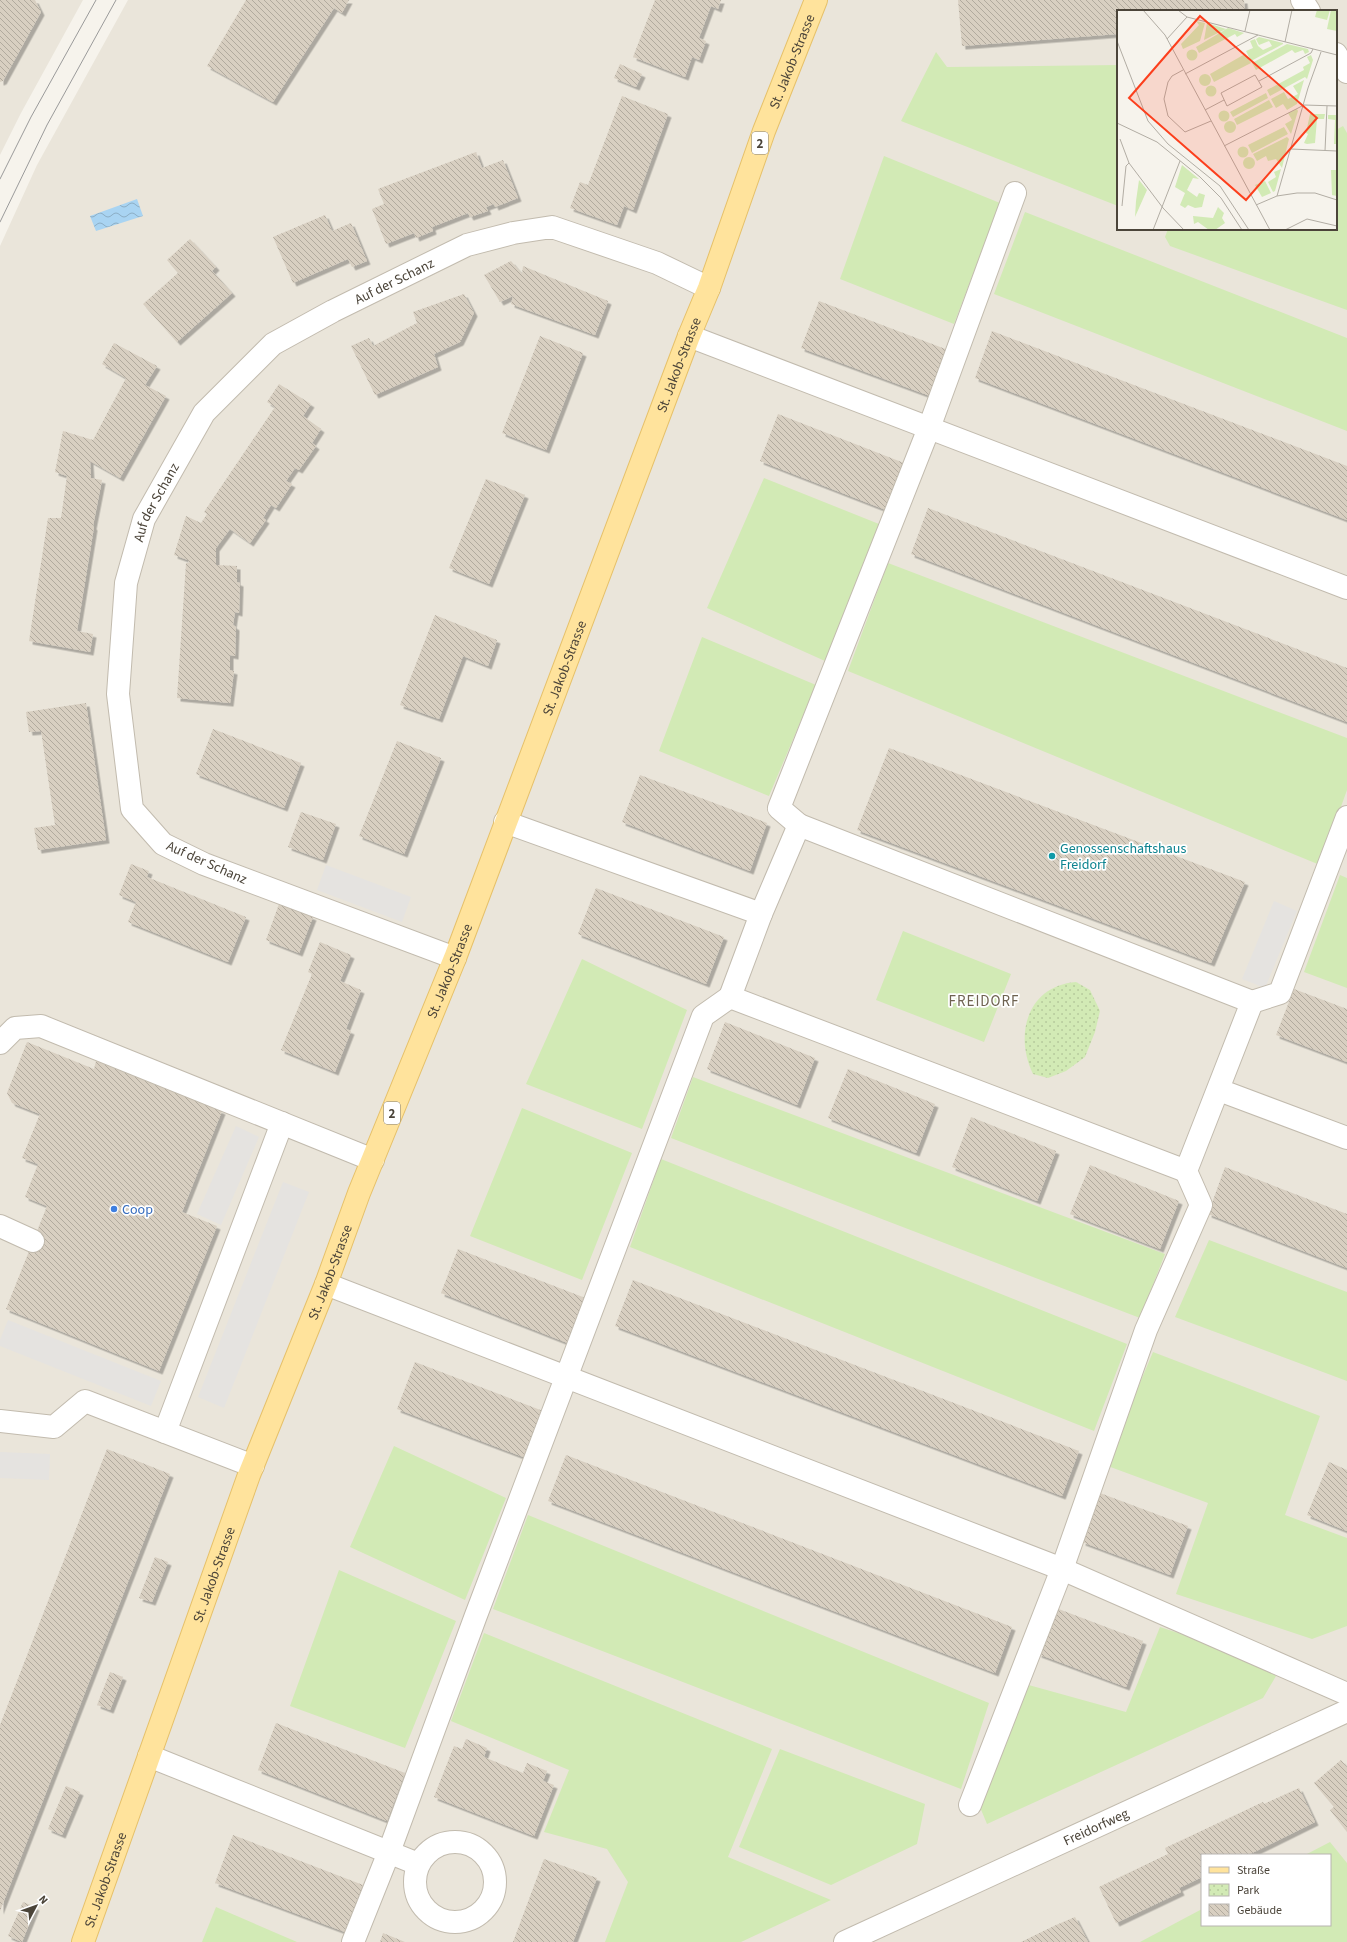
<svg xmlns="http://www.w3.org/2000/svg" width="1347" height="1942" viewBox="0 0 1347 1942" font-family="'Source Sans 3',sans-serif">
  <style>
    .residential { fill: #eae5da; fill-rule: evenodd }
    .park { fill: url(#park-dots) }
    .garden { fill: #d2eab5 }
    .parking { fill: #e5e3e0 }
    .water { fill: url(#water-waves) }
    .building { fill: url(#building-back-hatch); filter: url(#shadow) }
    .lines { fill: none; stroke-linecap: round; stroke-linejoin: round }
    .minor-casing { stroke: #c2bbae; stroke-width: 24 }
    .major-casing { stroke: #e6c16a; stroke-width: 24 }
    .minor { stroke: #fff; stroke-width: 22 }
    .major { stroke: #ffe39c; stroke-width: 22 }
    .tram { stroke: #9a9a9a; stroke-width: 1 }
    .culture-dot { fill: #0f9aa8; stroke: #fff; stroke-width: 1.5 }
    .shop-dot { fill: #3f7fe0; stroke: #fff; stroke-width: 1.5 }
    .labels { text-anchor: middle; stroke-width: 3.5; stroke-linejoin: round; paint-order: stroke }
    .shield { fill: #fff; stroke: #817c74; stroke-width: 1 }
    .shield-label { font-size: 13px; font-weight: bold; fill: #4b4439 }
    .street-label { font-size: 14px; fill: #4b4439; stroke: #fff }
    .culture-label { font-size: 14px; fill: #0d838f; stroke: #fff; text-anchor: start }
    .shop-label { font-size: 14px; fill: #366cbe; stroke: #fff; text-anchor: start }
    .neighbourhood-label { font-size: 15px; letter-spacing: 1px; fill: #6e6250; stroke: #fff }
    .inset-road { fill: none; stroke: #b2ada4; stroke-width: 1 }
    .view { fill: #fc3f1d; fill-opacity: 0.15; stroke: #fc3f1d; stroke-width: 2 }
    .inset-edge { fill: none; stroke: #4b4439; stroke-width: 2 }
  </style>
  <defs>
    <pattern id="park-dots" width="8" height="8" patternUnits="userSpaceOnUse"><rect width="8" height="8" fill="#d2eab5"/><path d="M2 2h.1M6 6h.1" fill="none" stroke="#b6ca9c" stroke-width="1.8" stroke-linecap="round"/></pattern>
    <pattern id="water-waves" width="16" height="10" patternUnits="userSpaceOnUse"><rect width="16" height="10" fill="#a9d4f2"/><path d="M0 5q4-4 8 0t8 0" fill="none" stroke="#8caec5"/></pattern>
    <pattern id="building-back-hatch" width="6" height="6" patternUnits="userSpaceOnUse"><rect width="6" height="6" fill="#d8cfc1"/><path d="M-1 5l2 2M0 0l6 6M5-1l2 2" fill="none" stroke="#b1aa9e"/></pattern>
    <filter id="shadow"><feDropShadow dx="3.5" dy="3.5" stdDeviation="0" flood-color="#0004"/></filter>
  </defs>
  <rect width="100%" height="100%" fill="#f6f3ec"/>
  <path class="residential" d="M 0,0 L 83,0 L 21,113 L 0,155 Z
    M 128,0 L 1347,0 L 1347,1942 L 0,1942 L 0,246 L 37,165 ZM 1118,11 L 1336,11 L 1336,229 L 1118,229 ZM 1202,1855 L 1330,1855 L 1330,1925 L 1202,1925 Z"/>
  <path class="park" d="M 1076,982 L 1090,990 L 1100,1011 L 1095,1032 L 1085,1057 L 1066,1071 L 1048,1078 L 1033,1074 C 1014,1035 1027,986 1076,982 Z"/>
  <path class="garden" d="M 936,52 L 947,67 L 1118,65 L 1118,206 L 901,121 Z
    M 1343,126 L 1347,133 L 1347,310 L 1170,246 L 1165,237 L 1168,229 L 1336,229 L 1336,130 Z
    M 884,156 L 1000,203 L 954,324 L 840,279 Z
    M 1025,212 L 1347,338 L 1347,431 L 994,294 Z
    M 764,478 L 879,524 L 825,661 L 707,608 Z
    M 888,563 L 1347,738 L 1347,790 L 1320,865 L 848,671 Z
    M 702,637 L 816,685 L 769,796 L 659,751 Z
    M 1340,875 L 1347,878 L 1347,988 L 1304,972 Z
    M 903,931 L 1011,974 L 984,1042 L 876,1000 Z
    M 582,959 L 687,1010 L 642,1129 L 526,1084 Z
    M 693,1077 L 1165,1254 L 1140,1318 L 671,1138 Z
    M 522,1108 L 632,1153 L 582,1280 L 470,1236 Z
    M 661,1159 L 1127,1344 L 1094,1431 L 630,1247 Z
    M 1209,1240 L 1347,1292 L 1347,1381 L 1175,1317 Z
    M 1153,1352 L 1320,1416 L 1285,1515 L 1347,1538 L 1347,1626 L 1312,1639 L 1176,1594 L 1208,1503 L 1105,1465 Z
    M 394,1446 L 506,1498 L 465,1600 L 350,1547 Z
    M 528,1515 L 989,1703 L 961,1789 L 493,1609 Z
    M 339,1570 L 456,1621 L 405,1748 L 290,1706 Z
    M 1160,1627 L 1260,1660 L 1276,1676 L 1263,1698 L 987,1824 L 977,1800 L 1025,1684 L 1126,1712 Z
    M 484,1633 L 772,1749 L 728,1857 L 831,1900 L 741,1942 L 605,1942 L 628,1882 L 607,1849 L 544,1832 L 569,1770 L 451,1721 Z
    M 780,1749 L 925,1804 L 917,1844 L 831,1885 L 739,1847 Z
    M 1330,1842 L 1347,1863 L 1347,1942 L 1140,1942 L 1202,1909 L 1202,1925 L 1330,1925 L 1330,1855 L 1305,1855 Z
    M 216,1907 L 297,1942 L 202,1942 Z"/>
  <path class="parking" d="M 326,865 L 411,897 L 402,922 L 317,890 Z
    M 1274,901 L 1297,911 L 1265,988 L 1242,979 Z
    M 236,1126 L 259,1137 L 221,1225 L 197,1214 Z
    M 283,1182 L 309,1192 L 224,1408 L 198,1397 Z
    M 8,1320 L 161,1381 L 151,1406 L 0,1346 L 0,1340 Z
    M 0,1452 L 50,1454 L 49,1480 L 0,1478 Z"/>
  <path class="water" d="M 137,199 L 143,216 L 96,231 L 90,216 Z"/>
  <path class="building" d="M 0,0 L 35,0 L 41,12 L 3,81 L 0,82 Z
    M 246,0 L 349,0 L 342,13 L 334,8 L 273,102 L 207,66 Z
    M 655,0 L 721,0 L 718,9 L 711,6 L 699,38 L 706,41 L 699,60 L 692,57 L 685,77 L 633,57 Z
    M 958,0 L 1244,0 L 1245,11 L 1118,11 L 1118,34 L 962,46 Z
    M 620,64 L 642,74 L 636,87 L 614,78 Z
    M 622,96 L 668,114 L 633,210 L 624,206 L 617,225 L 570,208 L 580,182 L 588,185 Z
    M 476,152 L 482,168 L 503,160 L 518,198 L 495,207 L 494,204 L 486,207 L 488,211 L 470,217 L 468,213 L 432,227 L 433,231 L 416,238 L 414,233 L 386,244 L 372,209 L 384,204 L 378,189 Z
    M 325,215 L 332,231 L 351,223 L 367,261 L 352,267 L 348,259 L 293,283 L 273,237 Z
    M 190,239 L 216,267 L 212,271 L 232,293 L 177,342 L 143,304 L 178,273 L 167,260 Z
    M 511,261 L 522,274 L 523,266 L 608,301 L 595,335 L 511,304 L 513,296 L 500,302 L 484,275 Z
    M 464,294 L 474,313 L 460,342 L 434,354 L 438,367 L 375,395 L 351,346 L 369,338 L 373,346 L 417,323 L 413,312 Z
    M 819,301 L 948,350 L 930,396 L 801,348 Z
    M 992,331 L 1347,466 L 1347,520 L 975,378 Z
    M 540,336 L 583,353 L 546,450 L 502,433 Z
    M 114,343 L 157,366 L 145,385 L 166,396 L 120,478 L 90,461 L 91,478 L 102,480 L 93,526 L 94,527 L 77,631 L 93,634 L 90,652 L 29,641 L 48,518 L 61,518 L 67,476 L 55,472 L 63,431 L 93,440 L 126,378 L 102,364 Z
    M 279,384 L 311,404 L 303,416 L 321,429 L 312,443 L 316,446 L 299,470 L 295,468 L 286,481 L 292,484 L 276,508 L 271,505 L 263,518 L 266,520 L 250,543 L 230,529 L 216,548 L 216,565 L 237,566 L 237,582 L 240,583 L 239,613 L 235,612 L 233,625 L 236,627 L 235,656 L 230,655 L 230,670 L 234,671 L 230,703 L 177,698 L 186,563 L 189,563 L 188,560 L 174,555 L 186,516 L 201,523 L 207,514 L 204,512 L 275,407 L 267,402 Z
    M 778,414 L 904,463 L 886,510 L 760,461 Z
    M 486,479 L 525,495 L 489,584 L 449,568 Z
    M 928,508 L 1347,668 L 1347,722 L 911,554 Z
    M 435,615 L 497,640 L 488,666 L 463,656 L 439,719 L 400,705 Z
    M 86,703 L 106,840 L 38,850 L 34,828 L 55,825 L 41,731 L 29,732 L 26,712 Z
    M 213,729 L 301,763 L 284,808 L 196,774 Z
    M 397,741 L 441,758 L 404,854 L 359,836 Z
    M 889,748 L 1245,882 L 1211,963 L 857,830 Z
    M 640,775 L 767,823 L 750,871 L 622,822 Z
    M 301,812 L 336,824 L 323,860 L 288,847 Z
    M 131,864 L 149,871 L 147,877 L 246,917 L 228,962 L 128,922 L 136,902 L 119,895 Z
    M 596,888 L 724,937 L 706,984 L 578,934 Z
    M 279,904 L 313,917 L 299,953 L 266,940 Z
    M 320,942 L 351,955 L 340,981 L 361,990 L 346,1029 L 351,1031 L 335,1072 L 281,1050 L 312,974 L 308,972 Z
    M 1294,989 L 1347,1009 L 1347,1062 L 1276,1035 Z
    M 725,1022 L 815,1058 L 797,1105 L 707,1069 Z
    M 27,1042 L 94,1069 L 96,1061 L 222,1111 L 182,1212 L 217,1226 L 159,1371 L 6,1309 L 47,1206 L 25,1197 L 38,1164 L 22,1158 L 40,1114 L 12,1103 L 7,1093 Z
    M 848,1069 L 935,1104 L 916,1153 L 828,1118 Z
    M 971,1117 L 1056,1151 L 1037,1201 L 952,1167 Z
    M 1090,1165 L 1179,1201 L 1160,1249 L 1070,1214 Z
    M 1225,1167 L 1347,1214 L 1347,1268 L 1208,1214 Z
    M 458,1249 L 588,1299 L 570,1344 L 441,1293 Z
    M 633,1280 L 1079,1451 L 1062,1496 L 615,1326 Z
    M 415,1362 L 543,1411 L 526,1458 L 397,1409 Z
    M 107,1449 L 170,1474 L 0,1911 L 0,1725 Z
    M 566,1455 L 1012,1627 L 995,1673 L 548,1501 Z
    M 1329,1462 L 1347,1470 L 1347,1531 L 1307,1515 Z
    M 1100,1493 L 1188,1526 L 1170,1575 L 1082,1542 Z
    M 155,1557 L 168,1562 L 152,1602 L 139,1598 Z
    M 1056,1608 L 1143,1641 L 1126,1687 L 1038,1654 Z
    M 110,1672 L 123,1677 L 110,1710 L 97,1705 Z
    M 276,1723 L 405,1773 L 387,1821 L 258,1770 Z
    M 466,1739 L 487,1748 L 484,1757 L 523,1773 L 527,1763 L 547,1771 L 543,1781 L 554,1785 L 534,1836 L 434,1797 L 454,1746 L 462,1749 Z
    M 1341,1760 L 1347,1767 L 1347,1832 L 1330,1810 L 1334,1807 L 1314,1783 Z
    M 66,1786 L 80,1792 L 62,1835 L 48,1829 Z
    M 1299,1788 L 1315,1822 L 1248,1855 L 1202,1855 L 1202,1877 L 1179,1888 L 1181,1892 L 1116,1923 L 1099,1887 L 1168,1854 L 1165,1848 L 1263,1802 L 1264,1804 Z
    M 233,1835 L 363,1885 L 345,1932 L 215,1883 Z
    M 544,1859 L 597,1878 L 573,1942 L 513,1942 Z
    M 23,1902 L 36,1907 L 22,1942 L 8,1936 Z
    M 1075,1917 L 1088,1942 L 1021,1942 L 1056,1925 Z
    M 383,1933 L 405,1942 L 380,1942 Z"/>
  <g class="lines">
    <defs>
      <g id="minor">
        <path d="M 1302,0 L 1309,11"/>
        <path d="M 1336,54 L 1347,72"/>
        <path d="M 689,336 L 1347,588"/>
        <path d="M 505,822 L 761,914"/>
        <path d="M 799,825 L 1252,1002 L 1186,1171 L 730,997 L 761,914 Z"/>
        <path d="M 799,825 L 779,808 L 929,428 L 1015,193"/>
        <path id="s1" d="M 455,958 L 204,864 L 163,844 L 132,809 L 118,694 L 126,583 L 144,519 L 204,413 L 273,344 L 333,311 L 467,245 L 513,233 L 552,227 L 657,263 L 709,288"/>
        <path d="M 1252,1002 L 1280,993 L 1347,817"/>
        <path d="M 0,1043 L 15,1028 L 41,1026 L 373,1160"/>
        <path d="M 1219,1090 L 1347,1138"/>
        <path d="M 0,1226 L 33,1241"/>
        <path d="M 326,1284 L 1062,1569 L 1347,1694"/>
        <path d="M 0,1421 L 54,1427 L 85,1401 L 253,1466"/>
        <path d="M 165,1432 L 282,1123"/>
        <path d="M 149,1756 L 418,1864"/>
        <path d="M 970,1805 L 1062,1569 L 1146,1330 L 1201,1205 L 1186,1171"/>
        <circle cx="455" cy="1882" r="40"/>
        <path d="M 353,1942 L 389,1852 L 475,1618 L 703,1016 L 730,997"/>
        <path id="s2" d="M 845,1942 L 1347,1711"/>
      </g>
      <g id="major">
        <path id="s3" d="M 83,1942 L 249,1475 L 326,1284 L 359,1193 L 455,958 L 689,336 L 709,288 L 764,131 L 816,0"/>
      </g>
    </defs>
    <use href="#minor" class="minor-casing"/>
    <use href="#major" class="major-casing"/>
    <use href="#minor" class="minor"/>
    <use href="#major" class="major"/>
    <path class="tram" d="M 0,179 L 31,117 L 96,0
      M 0,222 L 47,125 L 116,0"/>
  </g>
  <circle class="culture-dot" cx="1052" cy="856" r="4"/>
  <circle class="shop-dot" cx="114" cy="1209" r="4"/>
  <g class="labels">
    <g class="shield">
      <rect x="752" y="132" width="16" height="22" rx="3"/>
      <rect x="384" y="1102" width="16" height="22" rx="3"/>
    </g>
    <g class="shield-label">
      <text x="760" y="148">2</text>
      <text x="392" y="1118">2</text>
    </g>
    <g class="street-label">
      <text dy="5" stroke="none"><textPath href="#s3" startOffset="2010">St. Jakob-Strasse</textPath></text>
      <text dy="5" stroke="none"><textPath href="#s1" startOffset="1010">Auf der Schanz</textPath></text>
      <text dy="5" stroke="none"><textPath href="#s3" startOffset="1686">St. Jakob-Strasse</textPath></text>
      <text dy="5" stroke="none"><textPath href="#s1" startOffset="674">Auf der Schanz</textPath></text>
      <text dy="5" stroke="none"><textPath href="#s3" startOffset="1362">St. Jakob-Strasse</textPath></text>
      <text transform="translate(207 862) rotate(24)" y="5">Auf der Schanz</text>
      <text dy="5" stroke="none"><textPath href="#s3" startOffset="1038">St. Jakob-Strasse</textPath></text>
      <text dy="5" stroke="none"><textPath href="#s3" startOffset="714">St. Jakob-Strasse</textPath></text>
      <text dy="5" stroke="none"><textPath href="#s3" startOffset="390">St. Jakob-Strasse</textPath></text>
      <text dy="5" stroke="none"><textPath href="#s2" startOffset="276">Freidorfweg</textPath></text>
      <text dy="5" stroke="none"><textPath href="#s3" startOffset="66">St. Jakob-Strasse</textPath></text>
    </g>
    <g class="culture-label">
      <text x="1060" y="853">Genossenschaftshaus<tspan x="1060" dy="16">Freidorf</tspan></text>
    </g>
    <g class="shop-label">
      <text x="122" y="1214">Coop</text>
    </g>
    <g class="neighbourhood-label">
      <text x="984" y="1006">FREIDORF</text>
    </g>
  </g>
  <g transform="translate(1117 10)">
    <rect width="220" height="220" fill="#f6f3ec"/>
    <path d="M 65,155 L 82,169 L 76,168 L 70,180 L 80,187 L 82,183 L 88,185 L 85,197 L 78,198 L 71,195 L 68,198 L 63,195 L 68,183 L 58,177 ZM 22,170 L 30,180 L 18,207 L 19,191 ZM 101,197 L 107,203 L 105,208 L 108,213 L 98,220 L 92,220 L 81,212 L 77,214 L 76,206 L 96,208 Z" fill="#d2eab5"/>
    <path d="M 214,0 L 220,0 L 220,21 L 210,19 Z" fill="#d2eab5"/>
    <path d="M 200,0 L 213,0 L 210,10 L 198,7 ZM 79,11 L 88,13 L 83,31 L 66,39 L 64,34 L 82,15 ZM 90,13 L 109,19 L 87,30 ZM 111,18 L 127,23 L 120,27 L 118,24 L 82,43 L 79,37 ZM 142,27 L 166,33 L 166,34 L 134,51 L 129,41 L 136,38 L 133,31 L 138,29 L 141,36 L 146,40 L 155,36 L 152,31 L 142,35 L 139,29 ZM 170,34 L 191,39 L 192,42 L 188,44 L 186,40 L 178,43 L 175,40 L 139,60 L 135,53 ZM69.5 45a5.5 5.5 0 1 1 11 0a5.5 5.5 0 1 1-11 0ZM 128,44 L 134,53 L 97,72 L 93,64 ZM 194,45 L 196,50 L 190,69 L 188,67 L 153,86 L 150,80 L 187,60 L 186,57 L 193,53 L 190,47 ZM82 70a6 6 0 1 1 12 0a6 6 0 1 1-12 0ZM 187,70 L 180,94 L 170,100 L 166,94 L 159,98 L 154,89 L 167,82 L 171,89 L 181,84 L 176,76 ZM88.5 81a5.5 5.5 0 1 1 11 0a5.5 5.5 0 1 1-11 0ZM 149,83 L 151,88 L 116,107 L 113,102 ZM 152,90 L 156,97 L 120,115 L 117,109 ZM 180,99 L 181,101 L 174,124 L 168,114 L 175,110 L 171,103 ZM101.5 106a5.5 5.5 0 1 1 11 0a5.5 5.5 0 1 1-11 0ZM 193,104 L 208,104 L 207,109 L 200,109 L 198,133 L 190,134 L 187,133 L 191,124 L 189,123 ZM 211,105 L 220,105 L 220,134 L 217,134 L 218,110 L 211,109 ZM107 117a6 6 0 1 1 12 0a6 6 0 1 1-12 0ZM 167,117 L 171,124 L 135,143 L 131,135 ZM 170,127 L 172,129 L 170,137 L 162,140 L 170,137 L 165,158 L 159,149 L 151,151 L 149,146 L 140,151 L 136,144 ZM120.5 142a5.5 5.5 0 1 1 11 0a5.5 5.5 0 1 1-11 0ZM126 153a6 6 0 1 1 12 0a6 6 0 1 1-12 0ZM 164,159 L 158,181 L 156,182 L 151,172 L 159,167 L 157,162 ZM 214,160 L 220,160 L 220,186 L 215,185 ZM 148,171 L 154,183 L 145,187 L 138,175 Z" fill="#d2eab5"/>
    <path class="inset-road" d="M 26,0 L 48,25 L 153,220M 61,0 L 70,7 L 220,45M 128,21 L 133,0M 50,29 L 70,7M 0,31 L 31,111 L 51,134 L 103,176 L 132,220M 168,32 L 175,0M 66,60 L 55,66 L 51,72 L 47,89 L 51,106 L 68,122 L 94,111M 68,64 L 141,25M 138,65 L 145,77 L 110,96 L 104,83 ZM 142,71 L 194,43 L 196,39M 88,100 L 107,90M 0,113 L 40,132 L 83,167 L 104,188 L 125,220M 3,129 L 12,153 L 46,198 L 67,220M 107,136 L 187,95 L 220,96M 174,139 L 220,141M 208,141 L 210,96M 160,186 L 191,78 L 204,42M 139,195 L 160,186 L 180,183 L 198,183 L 220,190M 5,196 L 9,156 L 12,153M 36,220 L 63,151M 168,220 L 190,209 L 220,216"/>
    <path class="view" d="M 83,6 L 200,108 L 129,190 L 12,88 Z"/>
    <rect width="220" height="220" class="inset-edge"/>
  </g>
  <rect x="1201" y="1854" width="130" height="72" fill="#ffffff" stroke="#b7b4b0"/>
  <rect x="1209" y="1867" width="20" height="6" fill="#ffe39c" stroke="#b7b4b0"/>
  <text x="1237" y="1874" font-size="12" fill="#4b4439">Straße</text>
  <rect x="1209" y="1884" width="20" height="12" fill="url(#park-dots)" stroke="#b7b4b0"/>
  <text x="1237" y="1894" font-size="12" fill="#4b4439">Park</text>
  <rect x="1209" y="1904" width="20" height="12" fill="url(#building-back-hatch)" stroke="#b7b4b0"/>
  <text x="1237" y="1914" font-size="12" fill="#4b4439">Gebäude</text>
  <g transform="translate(36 1906) rotate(49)" stroke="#ffffff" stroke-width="3" paint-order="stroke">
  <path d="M0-3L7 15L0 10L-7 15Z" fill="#4b4439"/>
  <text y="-6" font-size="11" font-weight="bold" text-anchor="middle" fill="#4b4439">N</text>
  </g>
</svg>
